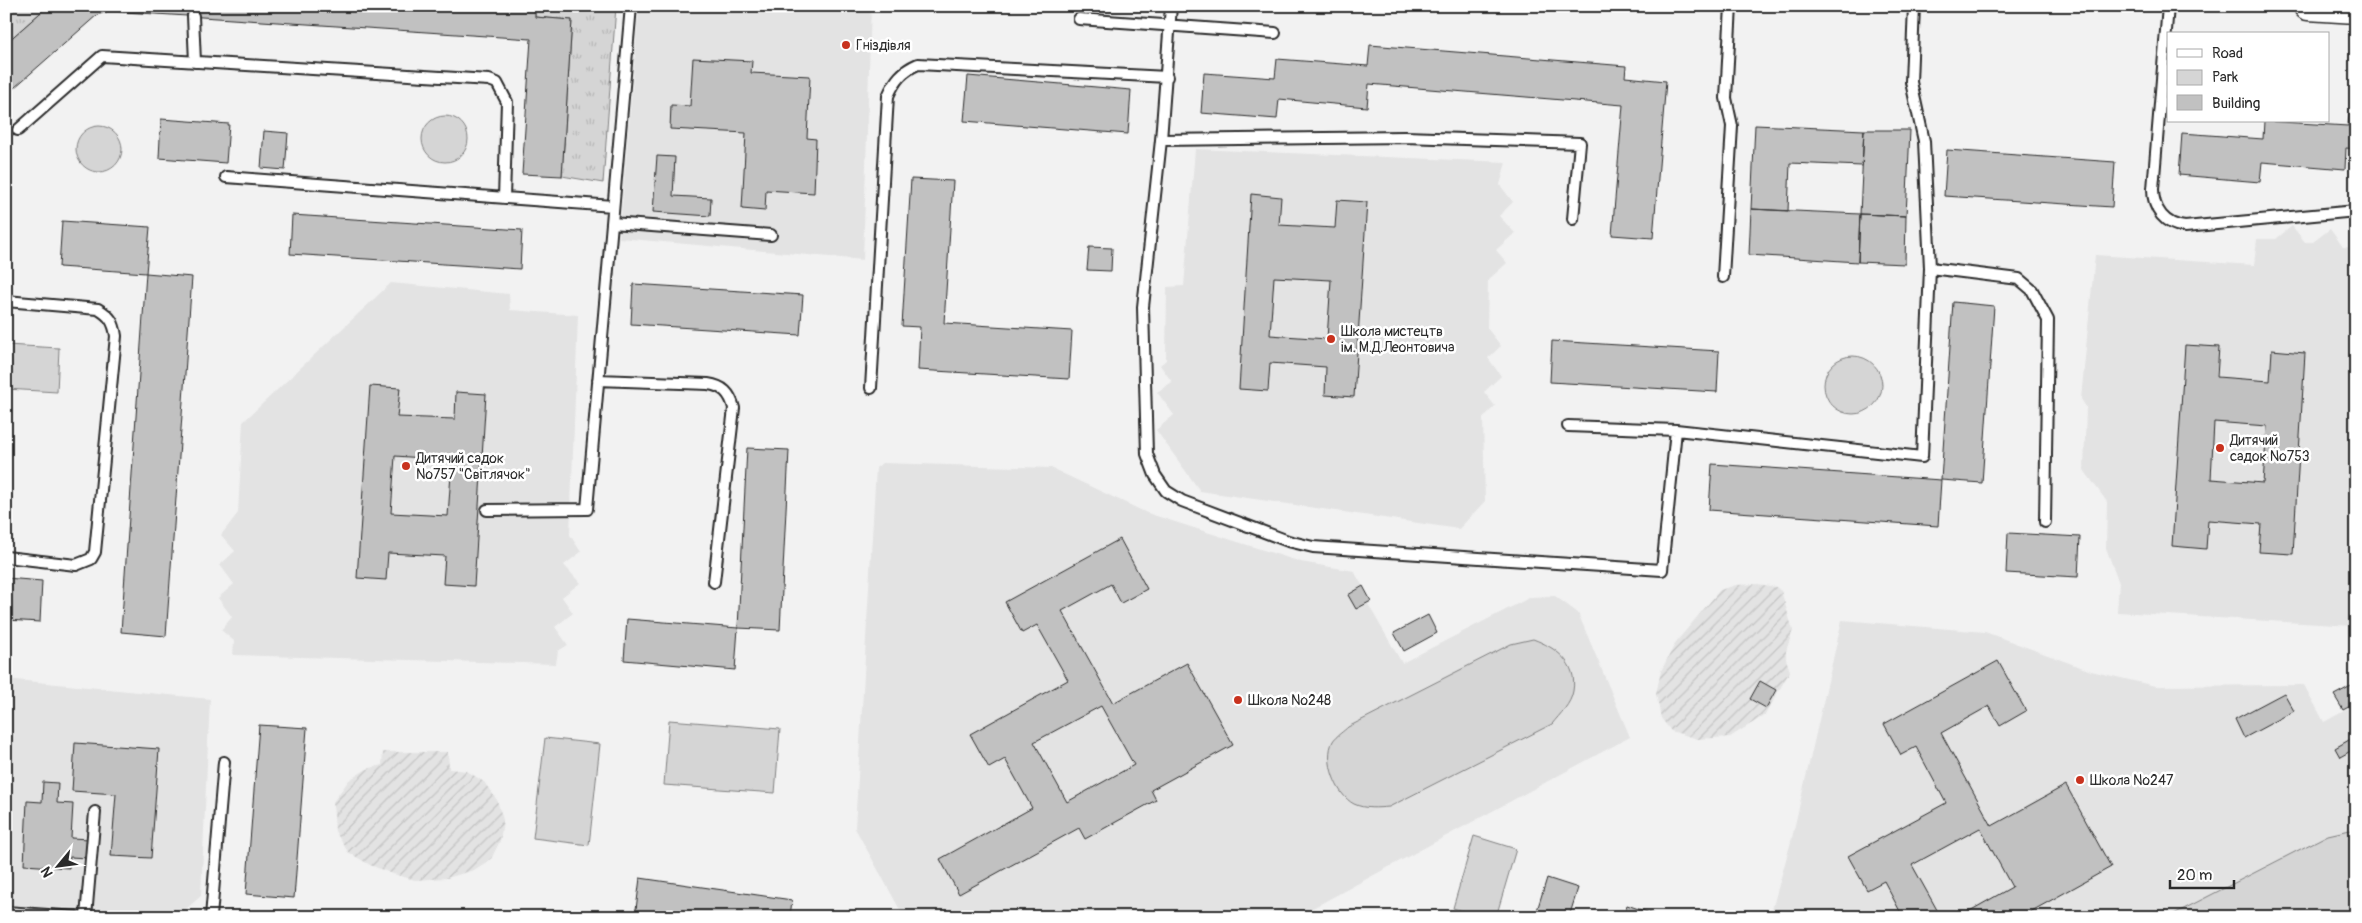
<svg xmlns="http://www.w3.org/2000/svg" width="2362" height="923" viewBox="0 0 2362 923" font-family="Pangolin,sans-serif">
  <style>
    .built { fill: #e3e3e3 }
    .industrial { fill: url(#industrial-furrows) }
    .grass { fill: url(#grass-tufts); stroke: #808080 }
    .green { fill: #d5d5d5; stroke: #808080 }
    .building { fill: #c1c1c1; stroke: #2b2b2b; fill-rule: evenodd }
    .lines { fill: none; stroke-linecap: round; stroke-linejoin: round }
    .lane-casing { stroke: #2b2b2b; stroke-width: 14 }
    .secondary-casing { stroke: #2b2b2b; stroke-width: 31 }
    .lane { stroke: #fff; stroke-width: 10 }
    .secondary { stroke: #fff; stroke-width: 28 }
    .poi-dot { fill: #c8321e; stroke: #fff; stroke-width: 2 }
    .labels { text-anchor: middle; stroke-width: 5; stroke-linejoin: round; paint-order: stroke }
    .poi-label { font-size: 14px; fill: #2b2b2b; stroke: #fff; text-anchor: start }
  </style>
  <defs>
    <pattern id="industrial-furrows" width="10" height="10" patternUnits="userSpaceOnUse" patternTransform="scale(1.25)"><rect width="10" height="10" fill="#e3e3e3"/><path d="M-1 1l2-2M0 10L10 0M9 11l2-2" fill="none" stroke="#c3c3c3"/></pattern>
    <pattern id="grass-tufts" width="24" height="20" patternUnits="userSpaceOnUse" patternTransform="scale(1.25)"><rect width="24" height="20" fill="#d5d5d5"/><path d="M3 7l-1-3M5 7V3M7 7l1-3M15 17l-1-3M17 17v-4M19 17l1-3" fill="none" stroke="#b7b7b7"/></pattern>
  </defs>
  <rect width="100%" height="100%" fill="#f2f2f2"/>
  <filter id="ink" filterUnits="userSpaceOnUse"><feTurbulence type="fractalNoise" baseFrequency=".02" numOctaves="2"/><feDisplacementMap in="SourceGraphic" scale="10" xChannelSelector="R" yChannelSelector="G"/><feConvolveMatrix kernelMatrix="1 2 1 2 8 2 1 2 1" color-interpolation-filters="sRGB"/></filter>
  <g filter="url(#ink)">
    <path class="built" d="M 639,6 L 871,6 L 863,260 L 619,238 Z
      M 1195,149 L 1506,162 L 1500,185 L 1513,202 L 1499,216 L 1515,233 L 1496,250 L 1507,263 L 1488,280 L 1487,328 L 1501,346 L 1488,358 L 1501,376 L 1484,392 L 1495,406 L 1483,418 L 1485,501 L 1459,529 L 1200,491 L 1156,430 L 1174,415 L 1157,392 L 1172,382 L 1160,365 L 1166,360 L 1167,287 L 1184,286 Z
      M 2292,226 L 2305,242 L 2313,242 L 2330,229 L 2343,247 L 2356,248 L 2356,612 L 2354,612 L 2353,626 L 2117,612 L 2119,583 L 2106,548 L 2107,502 L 2084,470 L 2086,407 L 2081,399 L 2095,255 L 2254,265 L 2257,239 L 2276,239 Z
      M 391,283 L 509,294 L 510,310 L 578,315 L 570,535 L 581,552 L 564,565 L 580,583 L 562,597 L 573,613 L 555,627 L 568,645 L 558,651 L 556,664 L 233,655 L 234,641 L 221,630 L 232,617 L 218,598 L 234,584 L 220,565 L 235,551 L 221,535 L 238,513 L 243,422 Z
      M 882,463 L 1051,468 L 1147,513 L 1301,562 L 1354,571 L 1371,601 L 1368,604 L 1402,663 L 1531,597 L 1555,596 L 1578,613 L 1630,737 L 1296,917 L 904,917 L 855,828 L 876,468 Z
      M 1842,620 L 1985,632 L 2091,671 L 2155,686 L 2304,685 L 2324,722 L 2355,705 L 2356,917 L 1770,917 L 1792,838 Z
      M 6,679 L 210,699 L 201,896 L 178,916 L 6,905 Z"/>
    <path class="industrial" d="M 1758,584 L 1776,587 L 1781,591 L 1793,630 L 1786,651 L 1786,659 L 1790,671 L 1765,715 L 1730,737 L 1698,739 L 1671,731 L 1661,718 L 1656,694 L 1661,671 L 1676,642 L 1720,590 L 1736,585 Z
      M 383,752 L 448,752 L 449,769 L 467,771 L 484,782 L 497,800 L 503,820 L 500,841 L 491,859 L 474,870 L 447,878 L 415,880 L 393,874 L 370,865 L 348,852 L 335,831 L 333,802 L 349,780 L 367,769 L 382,765 Z"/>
    <path class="grass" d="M 6,6 L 48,6 L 6,43 Z
      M 535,6 L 616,6 L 603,183 L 562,176 L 572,20 L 535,17 Z"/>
    <path class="green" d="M422 139a23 23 0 1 1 46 0a23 23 0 1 1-46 0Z
      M76 149a23 23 0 1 1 46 0a23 23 0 1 1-46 0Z
      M 6,345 L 59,348 L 57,392 L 6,389 Z
      M1824 385a29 29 0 1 1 58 0a29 29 0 1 1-58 0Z
      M 1533,639 C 1555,647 1578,663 1573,691 C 1571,704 1560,714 1552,724 L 1389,807 C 1377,808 1365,809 1354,804 C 1336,795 1323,759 1333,741 C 1336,736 1344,731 1348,727 L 1511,644 Z
      M 669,720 L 780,729 L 775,793 L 664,785 Z
      M 545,738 L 600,744 L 589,845 L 533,838 Z
      M 2350,830 L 2356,832 L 2356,917 L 2168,917 L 2328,835 Z
      M 1474,836 L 1516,849 L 1496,917 L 1484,917 L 1453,908 Z"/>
    <path class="building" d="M 48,6 L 188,6 L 187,16 L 109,11 L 97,15 L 6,95 L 6,43 Z
      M 188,6 L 535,6 L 535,17 L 572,20 L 562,176 L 522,174 L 531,39 L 187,16 Z
      M 1370,45 L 1626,66 L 1625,77 L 1666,81 L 1653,238 L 1612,235 L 1623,105 L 1369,84 L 1367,107 L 1279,99 L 1277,119 L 1201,113 L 1204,73 L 1275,78 L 1277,59 L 1368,66 Z
      M 693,58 L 752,61 L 751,73 L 810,76 L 807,138 L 816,139 L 814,193 L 766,190 L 765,211 L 742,209 L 746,133 L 670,129 L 671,105 L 690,106 Z
      M 968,76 L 1131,90 L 1128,134 L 964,121 Z
      M 2349,113 L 2356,114 L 2356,149 L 2346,148 L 2345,169 L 2262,162 L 2260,182 L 2179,175 L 2182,133 L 2263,139 L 2264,121 L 2348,126 Z
      M 161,119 L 229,124 L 226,163 L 159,158 Z
      M 1755,125 L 1864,130 L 1862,166 L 1790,163 L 1788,211 L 1751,209 Z
      M 1864,130 L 1910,130 L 1906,216 L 1860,214 Z
      M 264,131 L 288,133 L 285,170 L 261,168 Z
      M 1947,150 L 2115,162 L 2112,207 L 1944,196 Z
      M 657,156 L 675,157 L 673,196 L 711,198 L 710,216 L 653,212 Z
      M 911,179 L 953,181 L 944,323 L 1072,331 L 1069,379 L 918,370 L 920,327 L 902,326 Z
      M 1251,194 L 1281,197 L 1279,225 L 1335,228 L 1337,200 L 1367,202 L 1354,397 L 1325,395 L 1326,367 L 1270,363 L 1268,391 L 1239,389 ZM 1274,277 L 1331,280 L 1327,339 L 1270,335 Z
      M 1751,209 L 1860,214 L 1858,262 L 1749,255 Z
      M 1860,214 L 1906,216 L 1905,264 L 1858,262 Z
      M 292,215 L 522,230 L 520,269 L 290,254 Z
      M 62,221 L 150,227 L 146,273 L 59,267 Z
      M 1089,247 L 1112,248 L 1111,271 L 1087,270 Z
      M 146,273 L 192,277 L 166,636 L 121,632 Z
      M 633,284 L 803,295 L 800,335 L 631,324 Z
      M 1953,302 L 1994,306 L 1982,483 L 1941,480 Z
      M 1552,341 L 1719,351 L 1717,392 L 1550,382 Z
      M 2185,345 L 2219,347 L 2217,377 L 2270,381 L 2272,350 L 2305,353 L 2293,554 L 2259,552 L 2261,524 L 2208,520 L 2206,549 L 2172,546 ZM 2214,422 L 2267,426 L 2263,483 L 2211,479 Z
      M 370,386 L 400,388 L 397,417 L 455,419 L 456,392 L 486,394 L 474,586 L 443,584 L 445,556 L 388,553 L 386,580 L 357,578 ZM 395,456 L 452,460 L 448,516 L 391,513 Z
      M 747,448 L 789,450 L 780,630 L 738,628 Z
      M 1712,464 L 1941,480 L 1938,526 L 1709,510 Z
      M 2008,533 L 2080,537 L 2078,577 L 2006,573 Z
      M 1120,539 L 1147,589 L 1121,603 L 1111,584 L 1062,611 L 1113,703 L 1187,663 L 1233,745 L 1151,790 L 1156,800 L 1085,839 L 1079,828 L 959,894 L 940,859 L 1032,808 L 1005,759 L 989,768 L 970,734 L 1068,680 L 1037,625 L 1022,633 L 1005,602 ZM 1101,706 L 1134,765 L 1067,802 L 1034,742 Z
      M 6,578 L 42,581 L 40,622 L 6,620 Z
      M 1363,586 L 1371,601 L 1356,609 L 1348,595 Z
      M 1428,615 L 1437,633 L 1404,651 L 1394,633 Z
      M 627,619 L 738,628 L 735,670 L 624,660 Z
      M 1998,661 L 2026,711 L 2000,726 L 1989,706 L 1941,733 L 1992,826 L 2066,785 L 2111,867 L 2030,912 L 2032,917 L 1959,917 L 2012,887 L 1980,828 L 1912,865 L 1941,917 L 1903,917 L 1884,881 L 1867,890 L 1848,856 L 1946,803 L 1916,747 L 1901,755 L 1884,724 Z
      M 1760,681 L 1776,690 L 1766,708 L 1750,699 Z
      M 2351,686 L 2356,695 L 2356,703 L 2343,710 L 2334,695 Z
      M 2284,693 L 2294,711 L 2244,738 L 2235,719 Z
      M 259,725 L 307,728 L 294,898 L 246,894 Z
      M 2356,736 L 2356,748 L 2340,757 L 2335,748 Z
      M 75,743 L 159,749 L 151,858 L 111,856 L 116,794 L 72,791 Z
      M 43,782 L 58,783 L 57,803 L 73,804 L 71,838 L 89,839 L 88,858 L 70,857 L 69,868 L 24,865 L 27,801 L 42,802 Z
      M 640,878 L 792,900 L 790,917 L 635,917 Z
      M 1547,878 L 1578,888 L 1569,917 L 1535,917 Z
      M 1627,905 L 1656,915 L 1656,917 L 1623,917 Z"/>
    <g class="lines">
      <defs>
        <path id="lane" d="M 1171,6 L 1161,140 L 1143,307 L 1147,454 L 1155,475 L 1166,491 L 1182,501 L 1288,541 L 1313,547 L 1662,570 L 1676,430
          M 2168,6 L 2153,189 C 2153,210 2165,225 2185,227 L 2356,211
          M 193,16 L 195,62
          M 1079,19 L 1275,33
          M 18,130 L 102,56 L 489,80 L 497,83 L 507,102 L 504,198
          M 1161,140 L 1405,137 L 1580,143 L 1573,219
          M 226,177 L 613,206
          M 612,223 L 771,235
          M 1930,268 L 2019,279 L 2032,290 L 2048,320 L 2045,522
          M 1723,277 L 1732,126 L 1726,98 L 1731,6
          M 6,301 L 98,309 C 110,316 114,322 116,336 L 95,552 L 91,559 L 76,565 L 6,557
          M 598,380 L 708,384 C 723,386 730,393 734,408 L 714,582
          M 871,388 L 888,96 C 895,80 902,71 918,64 L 1167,77
          M 1568,426 L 1676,430 L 1922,457 L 1930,268 L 1924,141 L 1911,82 L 1914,6
          M 487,510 L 587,509 L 631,6
          M 6,912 L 77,917
          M 86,917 L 95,812
          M 211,917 L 224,762"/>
        <path id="secondary" d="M 2308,6 L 2356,9"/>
      </defs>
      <use href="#lane" class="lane-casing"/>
      <use href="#secondary" class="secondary-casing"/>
      <use href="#lane" class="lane"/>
      <use href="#secondary" class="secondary"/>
    </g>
  </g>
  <g class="poi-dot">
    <circle cx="846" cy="45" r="5"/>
    <circle cx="1331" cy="339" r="5"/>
    <circle cx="2220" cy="448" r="5"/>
    <circle cx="406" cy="466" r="5"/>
    <circle cx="1238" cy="700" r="5"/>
    <circle cx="2080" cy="780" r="5"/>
  </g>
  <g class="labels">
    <g class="poi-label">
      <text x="856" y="50">Гніздівля</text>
      <text x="1341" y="336">Школа мистецтв<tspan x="1341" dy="16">ім. М.Д.Леонтовича</tspan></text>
      <text x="2230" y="445">Дитячий<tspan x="2230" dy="16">садок №753</tspan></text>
      <text x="416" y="463">Дитячий садок<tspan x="416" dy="16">№757 "Світлячок"</tspan></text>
      <text x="1248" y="705">Школа №248</text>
      <text x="2090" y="785">Школа №247</text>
    </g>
  </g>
  <rect width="2362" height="923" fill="none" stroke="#fff" stroke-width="25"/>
  <rect x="12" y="12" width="2337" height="898" fill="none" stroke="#2b2b2b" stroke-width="2" filter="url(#ink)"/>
  <rect x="2167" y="32" width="162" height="90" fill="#ffffff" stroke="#aaaaaa"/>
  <rect x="2177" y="49" width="25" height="8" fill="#ffffff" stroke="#aaaaaa"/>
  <text x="2212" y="58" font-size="15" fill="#2b2b2b">Road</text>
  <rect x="2177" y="70" width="25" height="15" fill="#d5d5d5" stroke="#aaaaaa"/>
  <text x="2212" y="82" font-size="15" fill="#2b2b2b">Park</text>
  <rect x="2177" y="95" width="25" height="15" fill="#c1c1c1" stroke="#aaaaaa"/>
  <text x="2212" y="108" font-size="15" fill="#2b2b2b">Building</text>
  <g transform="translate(58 866) rotate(241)" stroke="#ffffff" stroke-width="4" paint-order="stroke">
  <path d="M0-4L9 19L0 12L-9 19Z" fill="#2b2b2b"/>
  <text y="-8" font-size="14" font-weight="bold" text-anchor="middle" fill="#2b2b2b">N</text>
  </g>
  <path d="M2170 880v8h64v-8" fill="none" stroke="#2b2b2b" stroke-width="2.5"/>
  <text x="2177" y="880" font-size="15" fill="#2b2b2b" stroke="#ffffff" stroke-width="4" paint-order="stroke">20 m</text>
</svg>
